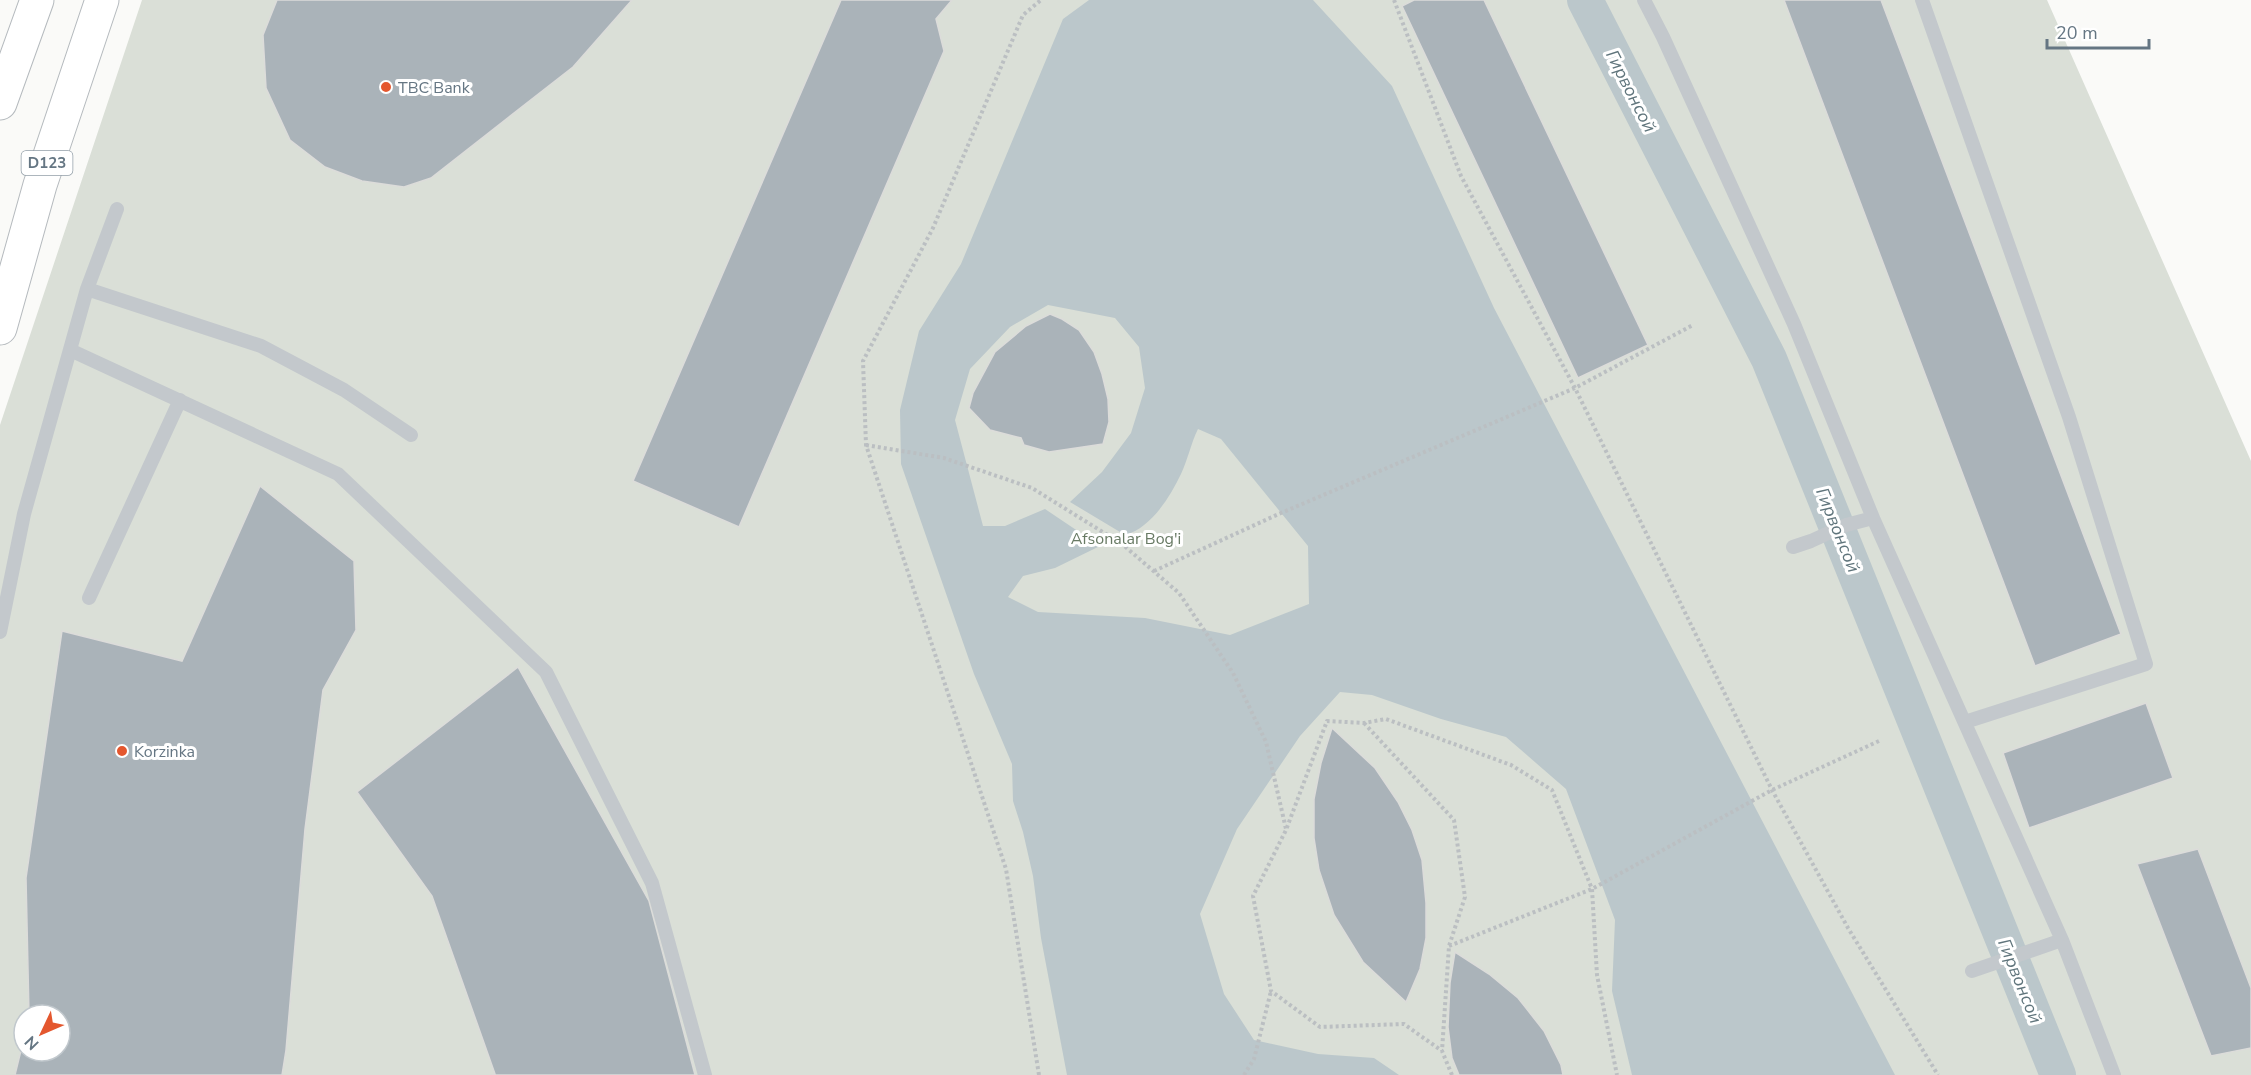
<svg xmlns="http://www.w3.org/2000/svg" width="2251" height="1075" viewBox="0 0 2251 1075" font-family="'Nunito Sans',sans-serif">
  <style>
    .green { fill: #dadfd7; fill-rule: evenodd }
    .water { fill: #bbc7cb; fill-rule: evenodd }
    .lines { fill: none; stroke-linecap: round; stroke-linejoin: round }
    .canal { stroke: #bbc7cb; stroke-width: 36 }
    .building { fill: #aab3b9; stroke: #dcdcda; stroke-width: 1.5 }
    .primary-casing { stroke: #b5babe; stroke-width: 35 }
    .path { stroke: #bbbfc2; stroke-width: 4; stroke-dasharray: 3 3; stroke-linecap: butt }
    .service { stroke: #c3c8cc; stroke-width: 14 }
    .primary { stroke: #fff; stroke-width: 33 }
    .poi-dot { fill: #e4572e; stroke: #fff; stroke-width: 2 }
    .labels { text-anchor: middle; stroke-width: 6; stroke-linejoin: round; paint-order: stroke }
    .shield { fill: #fff; stroke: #939fa8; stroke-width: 1.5 }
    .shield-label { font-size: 15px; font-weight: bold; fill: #657683 }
    .poi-label { font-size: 16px; fill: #657683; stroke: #fff; text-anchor: start }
    .park-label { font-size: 16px; fill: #687a64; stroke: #fff }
    .water-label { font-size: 18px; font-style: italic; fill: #60757c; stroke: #fff }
  </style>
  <rect width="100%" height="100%" fill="#fafaf8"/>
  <path class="green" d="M 142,0 L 2047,0 L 2251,461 L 2251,1075 L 0,1075 L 0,425 ZM 24,1015 L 60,1015 L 60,1051 L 24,1051 Z"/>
  <path class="water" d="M 1089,0 L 1313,0 L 1392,86 L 1494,308 L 1895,1075 L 1632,1075 L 1612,991 L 1615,920 L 1566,789 L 1506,737 L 1441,719 L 1372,695 L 1340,692 L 1300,736 L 1237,829 L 1200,914 L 1224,994 L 1254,1040 L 1318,1054 L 1374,1058 L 1399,1075 L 1067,1075 L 1041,938 L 1033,876 L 1023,832 L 1013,801 L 1012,764 L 974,674 L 901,464 L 900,410 L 919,331 L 961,264 L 1063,19 ZM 1048,305 L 1115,318 L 1139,347 L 1145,388 L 1131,433 L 1102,472 L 1070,502 L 1125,535 C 1151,528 1170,497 1181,474 C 1188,459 1191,443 1198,429 L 1221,439 L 1308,546 L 1309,604 L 1230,635 L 1145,618 L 1038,612 L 1008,597 L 1023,576 L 1055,568 L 1100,546 L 1045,509 L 1005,526 L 983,526 L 955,420 L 970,369 L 1010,327 Z"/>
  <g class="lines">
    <path class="canal" d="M 1585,0 L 1769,359 L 2058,1075"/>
  </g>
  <path class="building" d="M 277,0 L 632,0 L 573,67 L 431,178 L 404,187 L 362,181 L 325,167 L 290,140 L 266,88 L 263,35 Z
    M 841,0 L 952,0 L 936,19 L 944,51 L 739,527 L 633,481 Z
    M 1414,0 L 1484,0 L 1648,345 L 1578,378 L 1402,6 Z
    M 1784,0 L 1881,0 L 2121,634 L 2035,666 Z
    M 1050,314 L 1062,319 L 1079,330 L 1094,352 L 1102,374 L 1108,399 L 1109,422 L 1103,444 L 1049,452 L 1024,445 L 1021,438 L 990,430 L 969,408 L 973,393 L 995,352 L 1026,326 Z
    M 260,486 L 354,561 L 356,630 L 323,690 L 305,829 L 286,1050 L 282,1075 L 15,1075 L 24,1038 L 24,1051 L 60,1051 L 60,1015 L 29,1015 L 26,878 L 62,631 L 182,661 Z
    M 518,667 L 649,901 L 695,1075 L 491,1075 L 495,1074 L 432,896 L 357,792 Z
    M 2146,703 L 2173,778 L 2029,828 L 2003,753 Z
    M 1332,728 L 1375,768 L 1398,802 L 1412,830 L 1422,860 L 1426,903 L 1426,938 L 1420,969 L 1406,1002 L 1363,962 L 1334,915 L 1319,870 L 1314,838 L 1314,799 L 1321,763 Z
    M 2198,849 L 2251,988 L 2251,1048 L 2211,1056 L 2137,864 Z
    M 1455,952 L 1489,974 L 1518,998 L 1544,1031 L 1561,1065 L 1563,1075 L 1459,1075 L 1452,1058 L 1448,1027 L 1450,983 Z"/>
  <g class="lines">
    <defs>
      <path id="primary" d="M 0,103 L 37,0
        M 0,328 L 40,185 L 102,0"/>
    </defs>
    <use href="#primary" class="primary-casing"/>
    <path class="path" d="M 1394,0 L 1461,176 L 1575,388 L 1772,790 L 1848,928 L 1938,1075
      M 866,445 L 944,458 L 1032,488 L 1122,544 L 1179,593 L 1233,673 L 1266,742 L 1286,829
      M 1154,571 L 1281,513 L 1575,388 L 1693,325
      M 1364,723 L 1454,820 L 1465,897 L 1449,946 L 1442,1051
      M 1449,946 L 1592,889 L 1772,790 L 1879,741
      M 1039,1075 L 1006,869 L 866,445 L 863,361 L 933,228 L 1023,15 L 1041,0
      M 1244,1075 L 1254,1059 L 1271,991
      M 1452,1075 L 1442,1051 L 1404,1024 L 1320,1027 L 1271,991 L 1253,896 L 1286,830 L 1327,721 L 1364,723 L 1386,719 L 1511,765 L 1552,790 L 1592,889 L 1597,975 L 1617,1075"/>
    <path class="service" d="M 1644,0 L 1663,37 L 1794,324 L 1873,518
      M 1922,0 L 2069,417 L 2146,664 L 1965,722
      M 87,289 L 261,346 L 344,390 L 411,435
      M 70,350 L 338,474 L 546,672 L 652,883 L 705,1075
      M 1793,547 L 1811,541 L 1846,525 L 1873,518 L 2062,940 L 2114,1075
      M 89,598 L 180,400
      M 0,632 L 24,514 L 87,289 L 117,209
      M 1972,971 L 2062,940"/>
    <use href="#primary" class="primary"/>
  </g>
  <g class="poi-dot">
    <circle cx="386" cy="87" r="6"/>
    <circle cx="122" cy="751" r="6"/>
  </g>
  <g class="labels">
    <rect class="shield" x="21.5" y="151" width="51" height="24" rx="4.5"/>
    <g class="shield-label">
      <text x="47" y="168">D123</text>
    </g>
    <g class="poi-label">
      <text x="398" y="93">TBC Bank</text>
      <text x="134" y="757">Korzinka</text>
    </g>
    <g class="park-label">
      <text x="1126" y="544">Afsonalar Bog'i</text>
    </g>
    <g class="water-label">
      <text transform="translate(1631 91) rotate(63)" y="6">Гирвонсой</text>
      <text transform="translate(1838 530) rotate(68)" y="6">Гирвонсой</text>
      <text transform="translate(2020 981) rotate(68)" y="6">Гирвонсой</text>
    </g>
  </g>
  <g transform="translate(42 1033) rotate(226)"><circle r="28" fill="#ffffff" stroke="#c1c8cd" stroke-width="1.5"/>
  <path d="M0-4.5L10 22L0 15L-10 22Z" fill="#e4572e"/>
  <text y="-9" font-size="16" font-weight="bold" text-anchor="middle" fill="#657683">N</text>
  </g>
  <path d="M2047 39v9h102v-9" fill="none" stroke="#657683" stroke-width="3"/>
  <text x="2056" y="39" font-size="18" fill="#657683" stroke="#ffffff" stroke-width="4.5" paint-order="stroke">20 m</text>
</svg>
